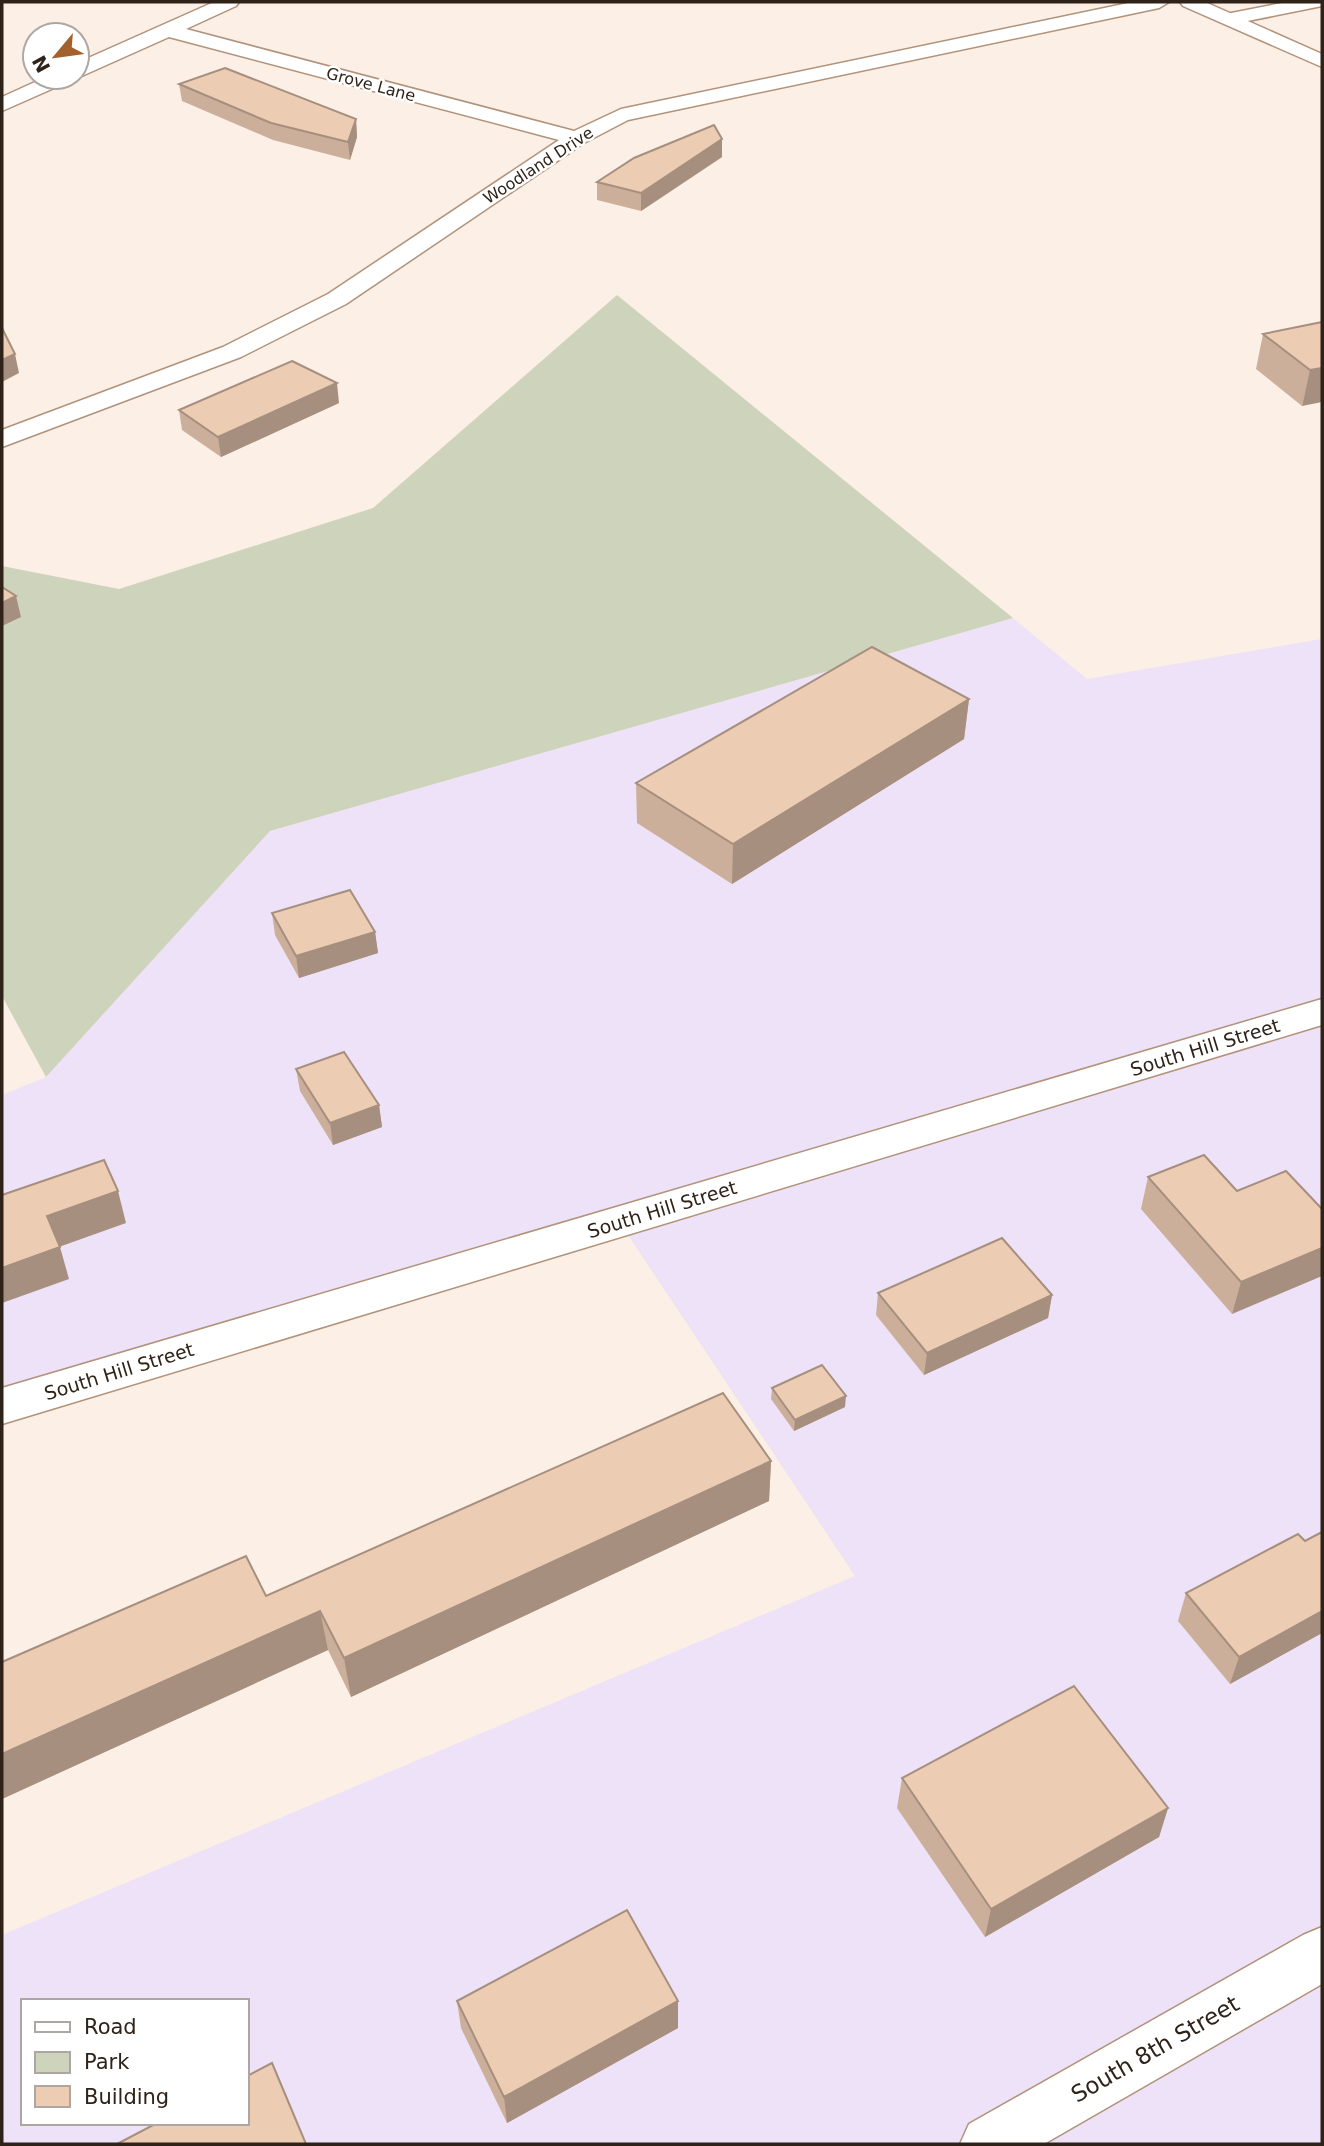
<svg xmlns="http://www.w3.org/2000/svg" width="1324" height="2146" viewBox="0 0 1324 2146" font-family="'DejaVu Sans',sans-serif">
  <style>
    .commercial { fill: #ede2f7; fill-rule: evenodd }
    .green { fill: #ced4bc }
    .lines { fill: none; stroke-linecap: round; stroke-linejoin: round }
    .street-casing { stroke: #b1927a; stroke-width: 3 }
    .secondary-casing { stroke: #b1927a; stroke-width: 3 }
    .primary-casing { stroke: #b1927a; stroke-width: 3 }
    .street { fill: #fff; fill-rule: evenodd }
    .secondary { fill: #fff; fill-rule: evenodd }
    .primary { fill: #fff; fill-rule: evenodd }
    .wall { fill: #ccaf9b }
    .shaded-wall { fill: #a68f7e }
    .building { fill: #edccb4; stroke: #a68f7e; stroke-width: 2 }
    .labels { text-anchor: middle; stroke-width: 5; stroke-linejoin: round; paint-order: stroke }
    .far-street-label { font-size: 16px; fill: #2f2319; stroke: #fff }
    .street-label { font-size: 19px; fill: #2f2319; stroke: #fff }
    .near-street-label { font-size: 23px; fill: #2f2319; stroke: #fff }
  </style>
  <rect width="100%" height="100%" fill="#fcefe5"/>
  <path class="commercial" d="M 1013,618 L 1087,679 L 1322,639 L 1322,2144 L 2,2144 L 2,1935 L 855,1576 L 622,1226 L 2,1391 L 2,1095 L 46,1077 L 270,831 ZM 23,2001 L 247,2001 L 247,2123 L 23,2123 Z"/>
  <path class="green" d="M 617,295 L 1013,618 L 270,831 L 46,1077 L 2,996 L 2,566 L 119,589 L 373,508 Z"/>
  <g class="lines">
    <defs>
      <path id="street" d="M 214,2 L 239,2 L 236,6 L 186,29 L 574,131 L 621,109 L 1133,2 L 1169,2 L 1159,8 L 628,120 L 584,143 L 346,304 L 241,357 L 2,447 L 2,430 L 223,347 L 328,294 L 559,140 L 169,37 L 84,75 L 77,77 L 76,77 L 77,63 Z
        M 1287,2 L 1322,2 L 1322,6 L 1228,25 L 1218,19 L 1221,15 Z
        M 46,77 L 73,77 L 70,81 L 2,111 L 2,97 Z
        M 1322,1927 L 1322,1984 L 1044,2144 L 960,2144 L 969,2124 L 1303,1935 Z"/>
      <path id="secondary" d="M 1180,2 L 1205,2 L 1322,54 L 1322,67 L 1183,6 Z"/>
      <path id="primary" d="M 1322,999 L 1322,1025 L 2,1424 L 2,1388 Z"/>
    </defs>
    <use href="#street" class="street-casing"/>
    <use href="#secondary" class="secondary-casing"/>
    <use href="#primary" class="primary-casing"/>
    <use href="#street" class="street"/>
    <use href="#secondary" class="secondary"/>
    <use href="#primary" class="primary"/>
  </g>
  <path class="wall" d="M 179,84 L 356,119 L 357,137 L 350,160 L 273,140 L 182,101 Z
    M 722,139 L 722,157 L 641,211 L 597,200 L 597,182 Z
    M 1322,322 L 1302,406 L 1256,369 L 1263,334 Z
    M 339,403 L 221,457 L 182,430 L 179,410 Z
    M 969,699 L 964,739 L 732,884 L 637,823 L 636,783 Z
    M 272,913 L 375,932 L 378,953 L 299,978 L 275,935 Z
    M 296,1069 L 379,1105 L 382,1127 L 333,1145 L 300,1091 Z
    M 1286,1171 L 1232,1314 L 1141,1209 L 1148,1177 L 1237,1191 Z
    M 878,1293 L 1052,1295 L 1048,1318 L 924,1375 L 876,1315 Z
    M 772,1388 L 845,1407 L 794,1431 L 771,1399 Z
    M 771,1461 L 769,1501 L 351,1697 L 328,1650 L 2,1799 L 2,1662 L 266,1596 Z
    M 1322,1532 L 1322,1633 L 1230,1684 L 1178,1621 L 1186,1593 L 1305,1541 Z
    M 902,1778 L 1168,1808 L 1159,1837 L 985,1937 L 897,1808 Z
    M 457,2001 L 678,2001 L 678,2028 L 507,2123 L 461,2028 Z"/>
  <path class="shaded-wall" d="M 356,119 L 357,137 L 350,160 L 348,142 Z
    M 722,139 L 722,157 L 641,211 L 641,193 Z
    M 15,354 L 19,373 L 2,382 L 2,360 Z
    M 1322,368 L 1322,402 L 1302,406 L 1310,370 Z
    M 337,383 L 339,403 L 221,457 L 218,437 Z
    M 16,596 L 21,617 L 2,626 L 2,603 Z
    M 969,699 L 964,739 L 732,884 L 733,844 Z
    M 375,932 L 378,953 L 299,978 L 296,956 Z
    M 379,1105 L 382,1127 L 333,1145 L 330,1123 Z
    M 118,1191 L 126,1223 L 56,1248 L 47,1216 Z
    M 60,1247 L 69,1279 L 2,1303 L 2,1268 Z
    M 1322,1248 L 1322,1276 L 1232,1314 L 1241,1282 Z
    M 1052,1295 L 1048,1318 L 924,1375 L 927,1353 Z
    M 846,1396 L 845,1407 L 794,1431 L 795,1420 Z
    M 771,1461 L 769,1501 L 351,1697 L 344,1658 Z
    M 320,1611 L 328,1650 L 2,1799 L 2,1754 Z
    M 1322,1611 L 1322,1633 L 1230,1684 L 1239,1657 Z
    M 1168,1808 L 1159,1837 L 985,1937 L 991,1909 Z
    M 678,2001 L 678,2028 L 507,2123 L 504,2097 Z"/>
  <path class="building" d="M 225,68 L 356,119 L 348,142 L 271,123 L 179,84 Z
    M 714,125 L 722,139 L 641,193 L 597,182 L 634,158 Z
    M 1322,322 L 1322,368 L 1310,370 L 1263,334 Z
    M 2,328 L 15,354 L 2,360 Z
    M 292,361 L 337,383 L 218,437 L 179,410 Z
    M 2,587 L 16,596 L 2,603 Z
    M 872,647 L 969,699 L 733,844 L 636,783 Z
    M 350,890 L 375,932 L 296,956 L 272,913 Z
    M 344,1052 L 379,1105 L 330,1123 L 296,1069 Z
    M 1204,1155 L 1237,1191 L 1286,1171 L 1322,1209 L 1322,1248 L 1241,1282 L 1148,1177 Z
    M 104,1160 L 118,1191 L 47,1216 L 60,1247 L 2,1268 L 2,1195 Z
    M 1002,1238 L 1052,1295 L 927,1353 L 878,1293 Z
    M 822,1365 L 846,1396 L 795,1420 L 772,1388 Z
    M 723,1393 L 771,1461 L 344,1658 L 320,1611 L 2,1754 L 2,1662 L 246,1556 L 266,1596 Z
    M 1322,1532 L 1322,1611 L 1239,1657 L 1186,1593 L 1298,1534 L 1305,1541 Z
    M 1074,1686 L 1168,1808 L 991,1909 L 902,1778 Z
    M 627,1910 L 678,2001 L 504,2097 L 457,2001 Z
    M 272,2063 L 306,2144 L 117,2144 L 157,2123 L 247,2123 L 247,2076 Z"/>
  <g class="labels">
    <g class="far-street-label">
      <text transform="translate(371 84) rotate(15)" y="6">Grove Lane</text>
      <text transform="translate(538 165) rotate(-33)" y="6">Woodland Drive</text>
    </g>
    <g class="street-label">
      <text transform="translate(1205 1047) rotate(-17)" y="7">South Hill Street</text>
      <text transform="translate(662 1209) rotate(-17)" y="7">South Hill Street</text>
      <text transform="translate(119 1371) rotate(-17)" y="7">South Hill Street</text>
    </g>
    <g class="near-street-label">
      <text transform="translate(1155 2049) rotate(-30)" y="8">South 8th Street</text>
    </g>
  </g>
  <rect width="1324" height="2146" fill="none" stroke="#2f2319" stroke-width="7"/>
  <rect x="21" y="1999" width="228" height="126" fill="#ffffff" stroke="#aca7a3" stroke-width="2"/>
  <rect x="35" y="2022" width="35" height="10" fill="#ffffff" stroke="#aca7a3" stroke-width="2"/>
  <text x="84" y="2034" font-size="21" fill="#2f2319">Road</text>
  <rect x="35" y="2052" width="35" height="21" fill="#ced4bc" stroke="#aca7a3" stroke-width="2"/>
  <text x="84" y="2069" font-size="21" fill="#2f2319">Park</text>
  <rect x="35" y="2086" width="35" height="21" fill="#edccb4" stroke="#aca7a3" stroke-width="2"/>
  <text x="84" y="2104" font-size="21" fill="#2f2319">Building</text>
  <g transform="translate(56 56) rotate(241)"><circle r="33" fill="#ffffff" stroke="#aca7a3" stroke-width="2"/>
  <path d="M0-5L12 26L0 18L-12 26Z" fill="#a3612d"/>
  <text y="-10" font-size="19" font-weight="bold" text-anchor="middle" fill="#2f2319">N</text>
  </g>
</svg>
